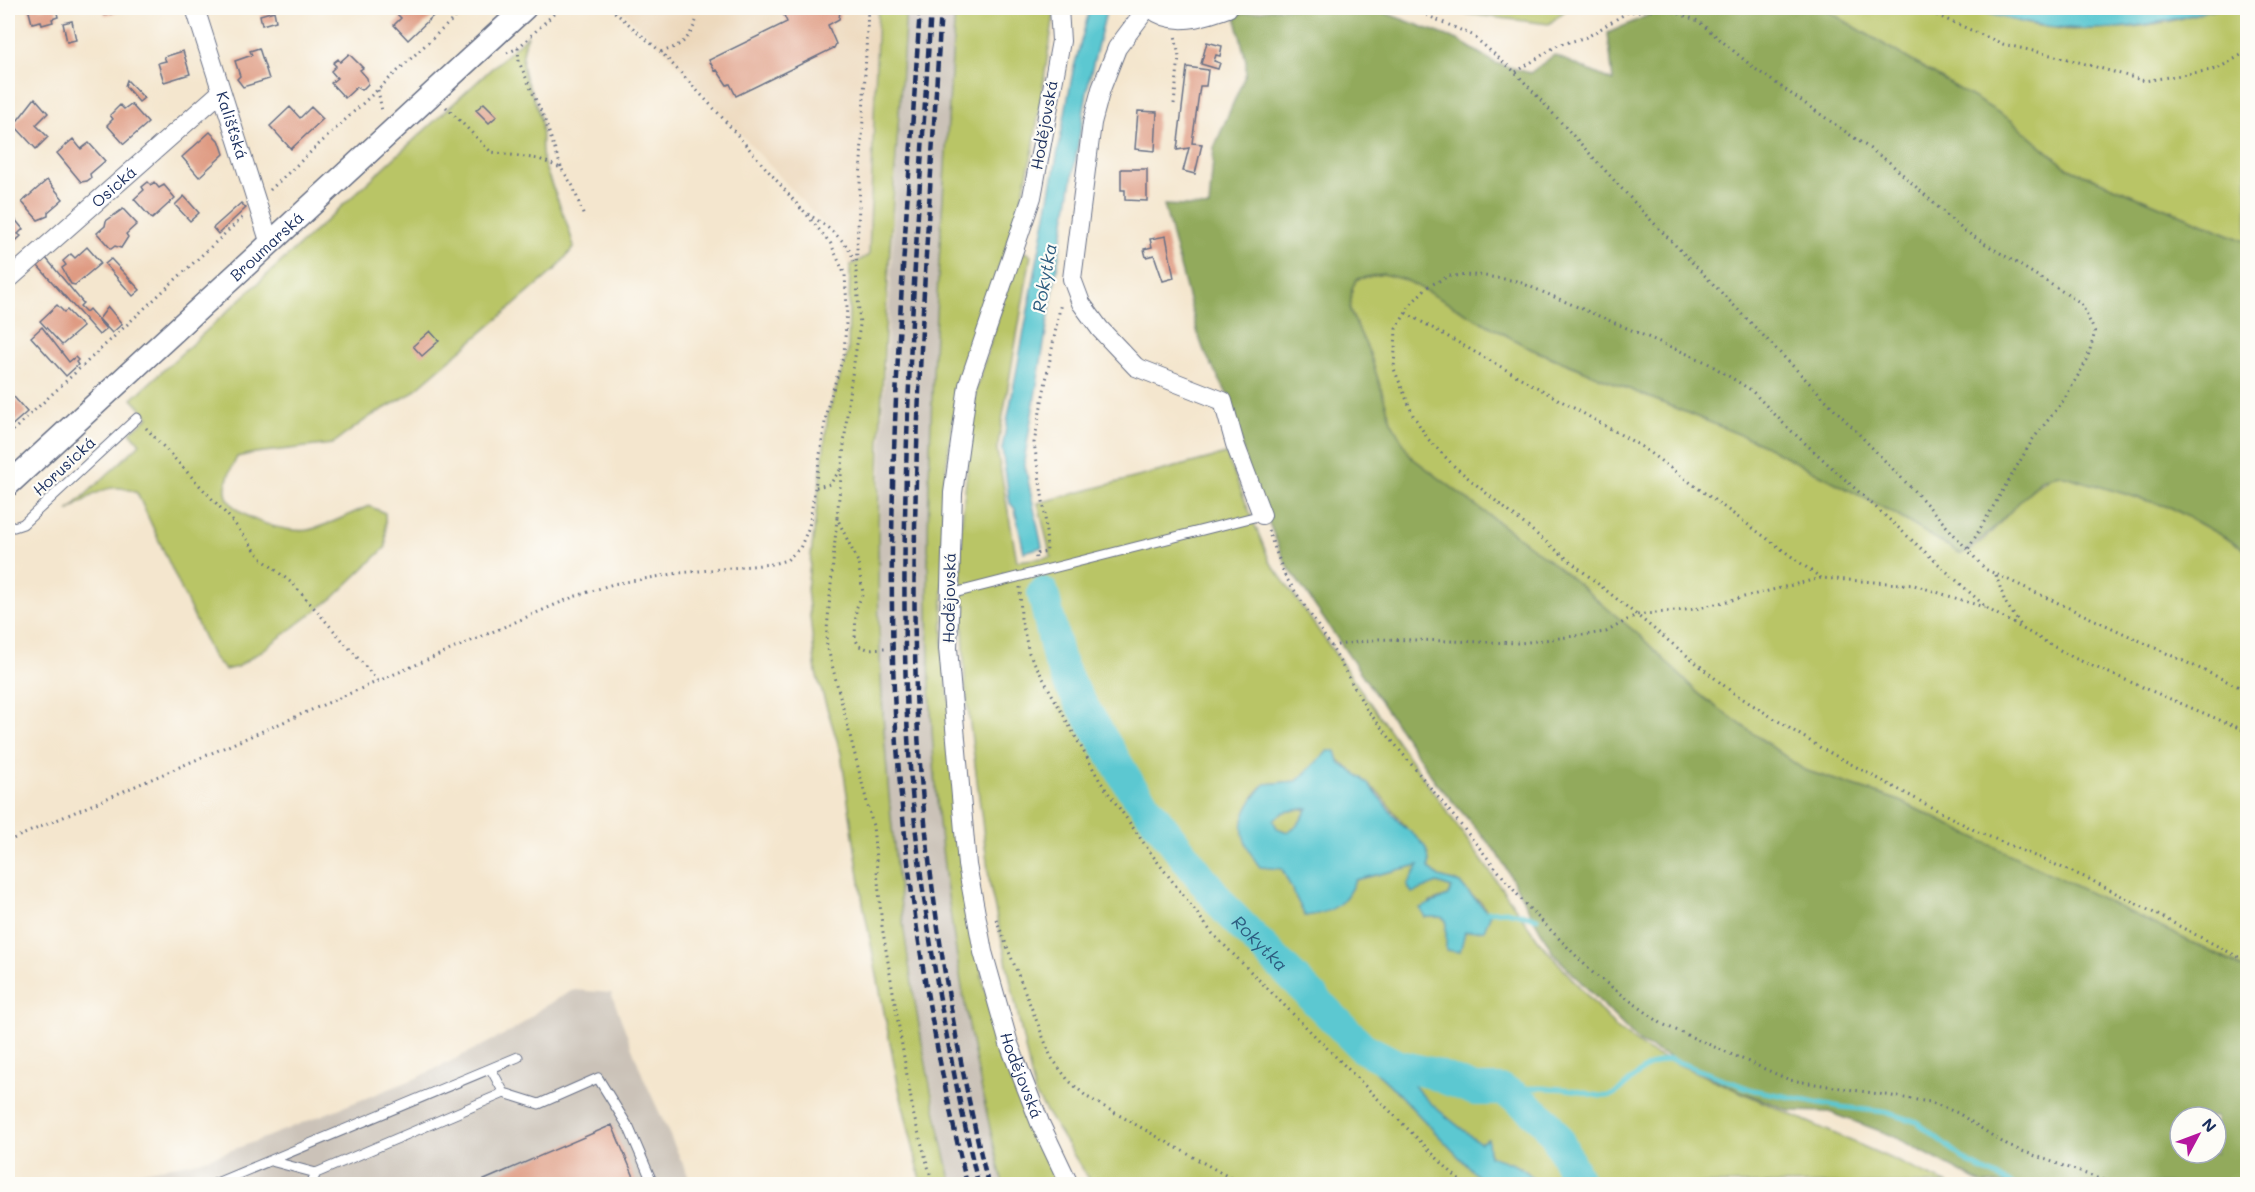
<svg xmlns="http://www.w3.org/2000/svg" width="2255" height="1192" viewBox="0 0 2255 1192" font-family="Mali,sans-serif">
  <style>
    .built { fill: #ecd7ba }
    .industrial { fill: #cbc2b8 }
    .green { fill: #b9c566; stroke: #6a7a62; stroke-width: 1.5; fill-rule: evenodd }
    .forest { fill: #92aa5b; stroke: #566c5c; stroke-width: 1.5; fill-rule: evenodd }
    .water { fill: #5bc8d1; stroke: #3b7c98; stroke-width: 1.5; fill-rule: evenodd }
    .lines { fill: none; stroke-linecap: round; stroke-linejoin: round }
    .stream { stroke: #5bc8d1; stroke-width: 5 }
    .river { stroke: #5bc8d1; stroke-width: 32 }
    .building { fill: #df9b83 }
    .service-casing { stroke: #676f85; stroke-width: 11 }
    .minor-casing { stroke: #676f85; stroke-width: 20 }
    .tertiary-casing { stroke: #676f85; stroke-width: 25 }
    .path { stroke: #676f85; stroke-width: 3; stroke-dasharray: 1.5 4.5; stroke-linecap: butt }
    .service { stroke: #fff; stroke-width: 9 }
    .minor { stroke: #fff; stroke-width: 18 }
    .tertiary { stroke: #fff; stroke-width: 22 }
    .rail { stroke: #1b2f5e; stroke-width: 4.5; stroke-dasharray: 9 4.5; stroke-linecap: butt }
    .labels { text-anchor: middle; stroke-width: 4.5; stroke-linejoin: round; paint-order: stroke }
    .street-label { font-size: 16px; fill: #1b2f5e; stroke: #fdfcf7 }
    .water-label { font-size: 18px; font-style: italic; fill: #2e5d80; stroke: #fdfcf7 }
  </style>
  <rect width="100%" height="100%" fill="#fdfcf7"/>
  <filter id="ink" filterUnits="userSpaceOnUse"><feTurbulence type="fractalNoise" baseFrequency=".0167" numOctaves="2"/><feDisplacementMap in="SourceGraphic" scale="12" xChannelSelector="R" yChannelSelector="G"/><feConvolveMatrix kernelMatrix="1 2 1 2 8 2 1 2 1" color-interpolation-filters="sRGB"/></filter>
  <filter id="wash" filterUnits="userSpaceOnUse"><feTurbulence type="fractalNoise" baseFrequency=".008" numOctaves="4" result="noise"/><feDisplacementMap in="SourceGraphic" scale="24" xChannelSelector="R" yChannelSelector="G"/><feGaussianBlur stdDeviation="1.35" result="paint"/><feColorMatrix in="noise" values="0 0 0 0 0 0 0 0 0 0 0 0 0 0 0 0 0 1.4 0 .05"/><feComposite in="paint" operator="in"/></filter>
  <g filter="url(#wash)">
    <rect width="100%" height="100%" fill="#f4e6ce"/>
    <path class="built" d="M 619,8 L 878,8 L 869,255 L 850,266 L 835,237 L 665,51 Z"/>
    <path class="industrial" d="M 906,8 L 955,8 L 932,412 L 931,692 L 940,833 L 953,926 L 988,1123 L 1003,1184 L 952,1184 L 920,1029 L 891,837 L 882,694 L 879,556 L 883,409 Z
      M 573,990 L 611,993 L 644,1079 L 692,1184 L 31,1184 L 30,1182 L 117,1176 L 199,1161 L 246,1145 L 417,1078 L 517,1028 L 540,1009 Z"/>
    <path class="green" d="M 878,8 L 906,8 C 892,236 869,468 882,697 C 891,861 913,1024 952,1184 L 922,1184 L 899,1089 L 863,903 L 841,753 L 816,673 L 807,589 L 828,414 L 848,352 L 850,266 L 869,255 Z
      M 955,8 L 1055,8 L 1033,150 L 1020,206 L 958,386 L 943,490 L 943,648 L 982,977 L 1000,1048 L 1061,1184 L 1003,1184 C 975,1069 953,951 940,833 C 912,560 939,281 955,8 Z
      M 1418,8 L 1417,8 L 1568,8 L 1549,24 Z
      M 1823,8 L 1968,8 L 2033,25 L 2069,30 L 2133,27 L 2168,22 L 2217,8 L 2247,8 L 2247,242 L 2066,167 L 2011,120 Z
      M 528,35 C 513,76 532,82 540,118 C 544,133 539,150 544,164 C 554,194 566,215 574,247 L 556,269 L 409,395 L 371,416 L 332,444 L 255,453 L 237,457 C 232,468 225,479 226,492 C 228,517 287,534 308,530 C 328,526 349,514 369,506 L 385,513 L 386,547 L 333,598 L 263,650 L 237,667 L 225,670 L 212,656 L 137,493 C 108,479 92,496 68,511 L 140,444 L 130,432 L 149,417 L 132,399 Z
      M 1019,250 L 1031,255 L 997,450 L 1017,561 L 1051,557 L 1038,503 L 1226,454 L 1270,562 L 1539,941 L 1615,1027 L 1648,1051 L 1948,1184 L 1537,1184 C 1528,1167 1508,1162 1489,1156 L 1488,1139 L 1480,1143 C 1455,1123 1409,1093 1401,1062 L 1388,1056 L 1352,1031 L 1351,1049 L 1390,1085 L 1485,1184 L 1092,1184 L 1035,1094 L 990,886 L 965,684 L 960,537 L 976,389 ZM 1328,751 L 1379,793 L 1405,826 L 1429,868 L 1439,877 L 1460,883 L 1467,892 L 1482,903 L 1490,916 L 1465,932 L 1446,950 L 1447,920 L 1441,917 L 1425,917 L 1430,902 L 1448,896 L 1452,888 L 1437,883 L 1419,864 L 1355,880 C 1345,905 1331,913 1305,916 L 1282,869 L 1243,820 L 1256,793 L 1265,784 L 1297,781 Z
      M 1383,274 L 1406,280 L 1444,299 L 1531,349 L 1758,442 L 1893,513 L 1961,554 C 2000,537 2017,489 2058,474 L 2172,508 L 2247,550 L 2247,972 L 2232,962 L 1900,801 L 1804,770 L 1700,695 L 1640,636 L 1558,567 L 1411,457 L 1391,421 L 1370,354 L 1350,311 L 1352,288 L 1357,279 Z
      M 1308,808 L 1298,825 L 1287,832 L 1277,828 L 1273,820 L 1284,812 Z"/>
    <path class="forest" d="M 1278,8 L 1362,8 L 1380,11 L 1458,40 L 1495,63 L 1530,73 L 1554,55 L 1613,81 L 1608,33 L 1649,15 L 1645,8 L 1823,8 L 2011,120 L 2066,167 L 2247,242 L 2247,550 L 2172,508 L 2058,474 L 2041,480 L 1990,532 L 1961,554 L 1893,513 L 1758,442 L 1531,349 L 1406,280 L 1383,274 L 1357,279 L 1352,288 L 1350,311 L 1370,354 L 1391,421 L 1411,457 L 1558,567 L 1640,636 L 1700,695 L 1804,770 L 1900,801 L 2232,962 L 2247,972 L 2247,1184 L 1983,1184 L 1891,1135 L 1829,1112 L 1790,1111 L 1735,1089 L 1640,1043 L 1553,953 L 1498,854 L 1435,781 L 1286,564 L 1249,475 L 1231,401 L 1204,351 L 1198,334 L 1164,205 L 1209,207 L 1214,148 L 1246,73 L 1246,61 L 1235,15 ZM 2180,1117 L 2216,1117 L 2216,1153 L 2180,1153 Z"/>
    <path class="water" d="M 1090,8 L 1107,8 L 1089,80 L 1024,461 L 1042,547 L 1024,552 L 1015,509 L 1010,503 L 1002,449 L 1073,71 Z
      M 1968,8 L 2217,8 C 2145,29 2083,37 2008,19 C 1995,15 1981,13 1968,8 Z
      M 1328,751 L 1336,751 L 1340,764 C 1366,777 1377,794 1394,816 C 1410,837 1431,838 1429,868 L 1439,877 L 1460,883 C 1469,896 1482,903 1490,916 L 1484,930 L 1465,932 L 1460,952 L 1446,950 L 1446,920 L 1441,917 L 1425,917 L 1420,908 L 1448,896 L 1452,888 L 1437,883 L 1412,893 L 1407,885 L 1419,865 L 1355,880 C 1345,905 1332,913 1305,916 L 1282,869 L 1260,867 C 1235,835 1237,814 1265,784 L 1297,781 ZM 1308,808 L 1298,825 L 1287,832 L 1277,828 L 1273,820 L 1284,812 Z
      M 1352,1031 L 1388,1056 L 1401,1062 C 1409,1092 1455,1123 1480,1143 L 1488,1139 L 1489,1156 C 1508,1162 1528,1167 1537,1184 L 1485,1184 L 1390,1085 L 1351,1049 Z"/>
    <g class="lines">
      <path class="stream" d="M 1488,912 L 1506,911 L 1537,918
        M 1502,1090 C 1524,1088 1550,1087 1572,1090 C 1583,1091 1597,1098 1608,1096 C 1626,1093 1636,1064 1670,1059 L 1753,1090 L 1841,1107 L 1885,1112 L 1917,1122 L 1970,1164 L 2012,1184"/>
      <path class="river" id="s1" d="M 1043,593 L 1058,658 L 1070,685 L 1131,787 L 1227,911 L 1363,1048 L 1396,1065 L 1431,1073 L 1475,1090 L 1502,1090 L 1516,1097 L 1545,1121 L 1556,1136 L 1580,1184"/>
    </g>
    <g id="blocks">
      <path class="building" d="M 28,8 L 56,8 L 58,17 L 52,19 L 53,22 L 42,25 L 41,21 L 32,23 Z
        M 104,8 L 122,8 L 121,11 L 105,15 Z
        M 404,8 L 425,8 L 433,16 L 408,40 L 394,25 L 401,18 L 397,14 Z
        M 776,8 L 846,8 L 840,11 L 839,19 L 828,25 L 836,44 L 834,48 L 736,96 L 730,84 L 727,85 L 717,70 L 715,71 L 709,60 L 787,22 L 782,11 L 779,13 Z
        M 274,11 L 276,21 L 262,25 L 260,15 Z
        M 72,21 L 76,40 L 67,42 L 63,23 Z
        M 1207,42 L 1222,46 L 1220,56 L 1216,55 L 1214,61 L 1220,63 L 1218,69 L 1201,64 Z
        M 259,48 L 269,79 L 243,87 L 237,79 L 240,76 L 235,61 L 252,55 L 250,51 Z
        M 183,51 L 190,74 L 164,82 L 158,63 L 166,61 L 164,57 Z
        M 349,54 L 363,68 L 360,70 L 367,78 L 368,84 L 362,90 L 357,87 L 345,98 L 331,83 L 337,78 L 331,71 L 336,66 L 333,63 L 338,59 L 340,62 Z
        M 1187,67 L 1208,70 L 1206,86 L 1200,86 L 1192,143 L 1202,144 L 1195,174 L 1183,171 L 1189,148 L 1177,150 Z
        M 127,80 L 144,98 L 139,102 L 125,86 Z
        M 35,98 L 48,113 L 36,125 L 48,137 L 36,149 L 14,125 Z
        M 484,103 L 497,116 L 489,123 L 476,110 Z
        M 131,104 L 148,123 L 124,144 L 107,125 L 113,119 L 110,115 L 120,105 L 124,109 Z
        M 290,107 L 300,118 L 311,107 L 323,119 L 291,149 L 270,126 Z
        M 1138,111 L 1157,112 L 1155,151 L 1135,149 Z
        M 210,132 L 220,142 L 224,154 L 199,177 L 182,157 Z
        M 73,139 L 81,149 L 89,143 L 105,161 L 90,174 L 91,178 L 87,181 L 81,182 L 57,153 Z
        M 1121,169 L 1147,169 L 1147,201 L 1125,200 L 1125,190 L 1121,190 Z
        M 47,180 L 63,199 L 48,212 L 48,216 L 38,220 L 22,202 Z
        M 148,182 L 151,185 L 154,182 L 159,188 L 164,185 L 175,198 L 152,219 L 134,199 L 144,190 L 142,187 Z
        M 184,196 L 199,213 L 190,221 L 175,205 Z
        M 241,203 L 246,208 L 218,234 L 213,228 Z
        M 123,209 L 137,224 L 126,234 L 128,237 L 121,248 L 115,246 L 111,249 L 97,233 L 105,226 L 106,221 Z
        M 8,211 L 23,229 L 18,234 L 21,236 L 8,248 Z
        M 1166,236 L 1174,278 L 1163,281 L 1154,255 L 1146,257 L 1144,249 L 1152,247 L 1150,239 Z
        M 87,247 L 101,263 L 75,285 L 71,284 L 62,268 L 66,265 L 63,261 L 71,254 L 75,258 Z
        M 46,258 L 83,303 L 80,306 L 86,312 L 89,309 L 106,329 L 99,335 L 38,266 Z
        M 111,259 L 140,290 L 133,296 L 105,264 Z
        M 57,305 L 64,312 L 67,310 L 83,327 L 62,345 L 40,321 Z
        M 108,307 L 122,324 L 112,333 L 99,319 Z
        M 42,327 L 69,362 L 75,357 L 78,360 L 76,362 L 78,365 L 66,376 L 31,337 Z
        M 430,331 L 439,341 L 422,356 L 413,346 Z
        M 8,390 L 27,412 L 9,428 L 8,427 Z
        M 612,1125 L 637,1184 L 475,1184 Z"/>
    </g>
  </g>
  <g filter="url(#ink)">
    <use href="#blocks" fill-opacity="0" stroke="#676f85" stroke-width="1.5"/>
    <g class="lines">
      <defs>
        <path id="service" d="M 8,524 L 14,527 L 23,524 L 137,418
          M 950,594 L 1262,515
          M 491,1069 L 504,1093 L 539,1104 L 598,1078 L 629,1128 L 653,1184
          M 271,1161 L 316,1173
          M 214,1184 L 518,1057
          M 311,1184 L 316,1173 L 504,1093"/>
        <g id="minor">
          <path id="s2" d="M 195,8 L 270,244"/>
          <path id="s3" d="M 1059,8 L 1061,41 L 1032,197 L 968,385 L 953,493 L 948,648 L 967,865 L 983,952 L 1009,1044 L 1040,1123 L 1069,1184"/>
          <path d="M 1147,8 L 1117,48 L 1101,89 L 1092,123 L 1072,279 L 1081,303 L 1100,329 L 1136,367 L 1223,401 L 1235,444 L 1262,515"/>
          <path d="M 1150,8 C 1175,28 1201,17 1228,8"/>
          <path id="s4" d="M 8,280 L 221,92"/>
        </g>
        <g id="tertiary">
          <path id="s5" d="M 8,485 L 525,8"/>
        </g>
      </defs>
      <use href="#service" class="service-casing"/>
      <use href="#minor" class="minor-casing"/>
      <use href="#tertiary" class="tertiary-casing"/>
      <path class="path" d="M 610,8 L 661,52 L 720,115 L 802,210
        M 868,8 L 856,271 L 860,325 L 849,394 L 837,518 L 858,562 L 863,593 L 856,609 L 855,638 L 859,646 L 868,649 L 885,648
        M 1410,8 L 1472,35 L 1515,72 L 1645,214 L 1921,498 L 1985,569 L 2248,691
        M 1920,8 L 2003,44 L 2068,59 L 2145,81 L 2217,69 L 2248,51
        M 518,48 L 519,62 L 544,118 L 561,167
        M 661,52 C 681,46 689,40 696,21
        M 507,53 L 518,48 L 560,8
        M 1516,72 L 1558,45 L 1587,37 L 1628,12 L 1667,9 L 1698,21 L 1754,68 L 1889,162 L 1963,230 L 2081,303 L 2095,332 L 2087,360 L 2064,400 L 2033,439 L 1967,551
        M 378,90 L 382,111
        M 1174,104 L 1179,57 L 1175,35
        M 446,107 L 491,152 L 539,159 L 561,168 L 573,186 L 584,217
        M 270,190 L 464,9 L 475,8
        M 808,214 C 825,225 852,243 855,265
        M 1406,313 L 1639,445 L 1821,578
        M 146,428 L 230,518 L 262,559 L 294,585 L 377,680
        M 8,435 L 244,216
        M 816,487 L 830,484 L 840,470
        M 837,518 L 826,641 L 873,826 L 882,926 L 914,1117 L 933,1184
        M 1268,530 L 1285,576 L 1331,646 L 1367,710 L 1526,905 L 1594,974 L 1662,1024 L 1790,1080 L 1930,1102 L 1958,1113 L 2008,1146 L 2114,1184
        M 1036,558 L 1035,554 L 1047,552 L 1045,514 L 1034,443 L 1061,302
        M 1996,575 L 2005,602 L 2022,627
        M 1020,587 L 1021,618 L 1029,653 L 1100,781 L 1153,856 L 1212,933 L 1463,1184
        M 1331,646 L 1379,639 L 1520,643 L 1606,632 L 1636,615 L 1695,609 L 1821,578 L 1914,585 L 1987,608
        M 2248,732 L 2074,658 L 1988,609 L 1786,426 L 1751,390 L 1706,362 L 1517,281 L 1478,275 L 1449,276 L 1427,287 L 1411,304 L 1396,329 L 1394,369 L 1413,415 L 1428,439 L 1454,466 L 1503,507 L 1732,692 L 1821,748 L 1976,831 L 2089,879 L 2248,962
        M 8,841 L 573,597 L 613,584 L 679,573 L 772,564 L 787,560 L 800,548 L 809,527 L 827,409 L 844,354 L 847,307 L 845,275 L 831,244 L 803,210
        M 996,919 L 1051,1057 L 1068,1080 L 1087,1097 L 1241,1184"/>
      <use href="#service" class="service"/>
      <use href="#minor" class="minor"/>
      <use href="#tertiary" class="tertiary"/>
      <path class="rail" d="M 920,8 C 906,234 885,464 894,691 C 901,857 928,1023 967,1184
        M 931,8 C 917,235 899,463 906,691 C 911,857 941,1023 978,1184
        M 941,8 C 928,235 909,463 916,691 C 922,857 949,1023 988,1184"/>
    </g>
  </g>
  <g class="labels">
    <g class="street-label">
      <text transform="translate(1044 125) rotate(-80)" y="6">Hodějovská</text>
      <text dy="6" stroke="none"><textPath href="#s2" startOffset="123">Kališťská</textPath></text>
      <text dy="6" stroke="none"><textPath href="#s4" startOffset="141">Osická</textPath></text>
      <text dy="6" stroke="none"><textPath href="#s5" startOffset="352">Broumarská</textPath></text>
      <text transform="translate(64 466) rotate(-43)" y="6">Horusická</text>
      <text transform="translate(949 598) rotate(-89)" y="6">Hodějovská</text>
      <text dy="6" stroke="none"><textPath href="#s3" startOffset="1090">Hodějovská</textPath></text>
    </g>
    <g class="water-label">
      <text transform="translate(1045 278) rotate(-80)" y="6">Rokytka</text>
      <text dy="6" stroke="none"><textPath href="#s1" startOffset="418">Rokytka</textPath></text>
    </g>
  </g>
  <rect width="2255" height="1192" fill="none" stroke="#fdfcf7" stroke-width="30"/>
  <g transform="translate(2198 1135) rotate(49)"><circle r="28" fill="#fdfcf7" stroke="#a3aaba" stroke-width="1.5"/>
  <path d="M0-4.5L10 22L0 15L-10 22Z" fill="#b5179e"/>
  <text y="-9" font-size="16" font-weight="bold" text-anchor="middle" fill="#1b2f5e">N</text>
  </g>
</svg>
